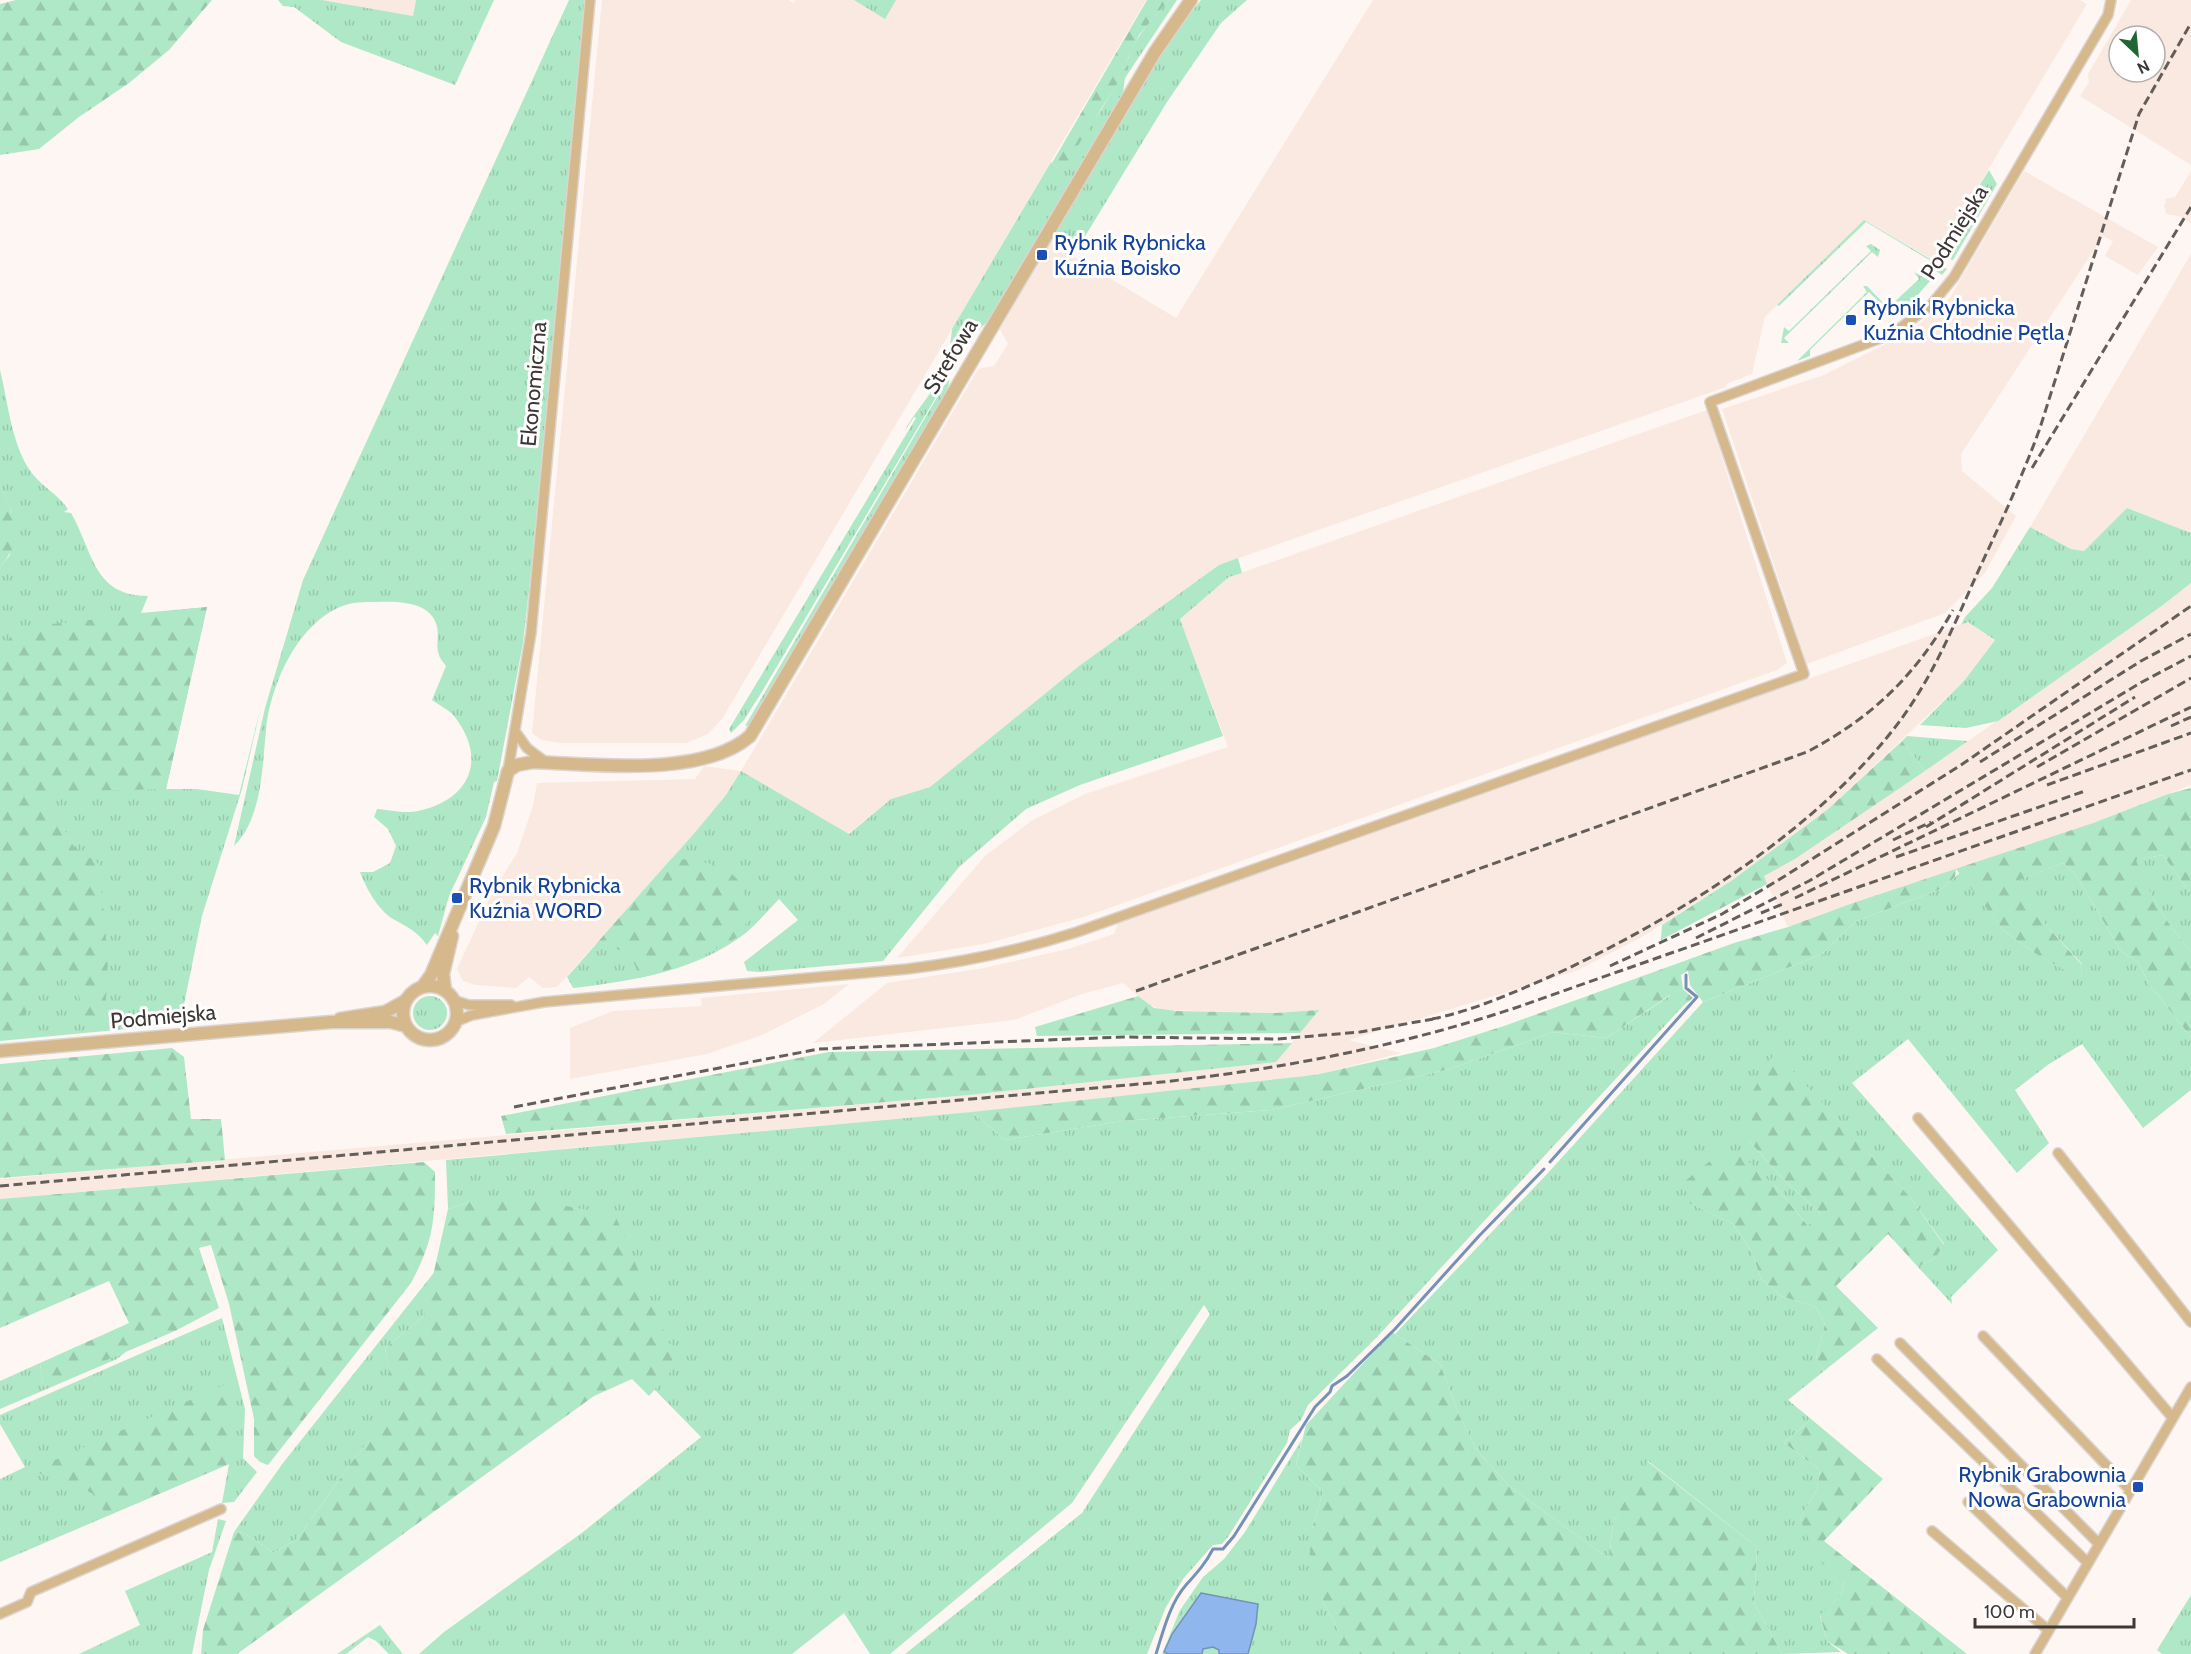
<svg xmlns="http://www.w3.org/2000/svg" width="2191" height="1654" viewBox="0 0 2191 1654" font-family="Cabin,sans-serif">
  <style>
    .built { fill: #fae9e0; fill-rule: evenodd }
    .grass { fill: url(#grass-tufts) }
    .forest { fill: url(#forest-firs) }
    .water { fill: #8fb7ee; stroke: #7691b6; stroke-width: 1.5 }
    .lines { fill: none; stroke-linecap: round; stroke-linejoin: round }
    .stream { stroke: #7691b6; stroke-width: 3 }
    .minor-casing { stroke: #dbd4d0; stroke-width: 12 }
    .tertiary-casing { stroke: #dbd4d0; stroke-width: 15 }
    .minor { stroke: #d5b98c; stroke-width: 9 }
    .tertiary { stroke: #d5b98c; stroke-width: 12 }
    .rail { stroke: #645e5b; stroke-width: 3; stroke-dasharray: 9 4.5; stroke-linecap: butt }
    .transit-dot { fill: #1a4fb4; stroke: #fff; stroke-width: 2 }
    .labels { text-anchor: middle; stroke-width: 6; stroke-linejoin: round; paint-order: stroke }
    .street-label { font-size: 22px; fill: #3d3735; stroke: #fff }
    .transit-label { font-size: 22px; fill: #164399; stroke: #fff; text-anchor: start }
  </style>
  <defs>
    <pattern id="grass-tufts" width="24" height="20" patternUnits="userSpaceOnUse" patternTransform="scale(1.5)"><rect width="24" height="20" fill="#afe8c6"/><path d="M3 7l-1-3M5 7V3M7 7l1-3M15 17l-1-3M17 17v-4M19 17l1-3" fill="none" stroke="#97c8ab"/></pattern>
    <pattern id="forest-firs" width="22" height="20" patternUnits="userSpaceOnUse" patternTransform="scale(1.5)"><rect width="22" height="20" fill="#afe8c6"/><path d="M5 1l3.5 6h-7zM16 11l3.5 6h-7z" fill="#97c8ab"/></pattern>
  </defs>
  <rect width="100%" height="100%" fill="#fef6f2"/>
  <path class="built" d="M 323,0 L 416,0 L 413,16 Z
    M 602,0 L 789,0 L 793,3 L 795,0 L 1146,0 L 722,719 L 708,734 L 687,743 L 561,743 L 541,740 L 532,733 Z
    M 1373,0 L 2080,0 L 2087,4 L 1954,227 L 1957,241 L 1942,265 L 1864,220 L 1765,317 L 1752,374 L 1726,384 L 1726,387 L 1219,565 L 1079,666 L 930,787 L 891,799 L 848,834 L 741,772 L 726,795 L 697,830 L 557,987 L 543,988 L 529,977 L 516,988 L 476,985 L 463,981 L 457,969 L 493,891 L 517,853 L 533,806 L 537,783 L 695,779 L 704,766 L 741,771 L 978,369 L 994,366 L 1008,344 L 1000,329 L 1052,238 L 1073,256 L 1176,318 Z
    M 2131,0 L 2191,0 L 2191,165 L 2080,96 L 2089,82 L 2088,74 ZM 2119,36 L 2155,36 L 2155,72 L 2119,72 Z
    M 2024,171 L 2158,247 L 2138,275 L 2105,256 L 2113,241 L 2103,236 L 1961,454 L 1962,471 L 2016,516 L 1985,573 L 1945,613 L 1807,664 L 1722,409 L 1824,375 L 1911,331 L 1949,299 Z
    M 2191,171 L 2191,223 L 2179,216 L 2166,214 L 2164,204 L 2166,203 L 2165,199 L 2175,197 Z
    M 2191,254 L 2191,533 L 2127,508 L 2090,547 L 2084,551 L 2071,549 L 2030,527 Z
    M 1707,410 L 1787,663 L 1777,670 L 1084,917 L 984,944 L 897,958 L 985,856 L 1031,821 L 1085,794 L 1228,747 L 1180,619 L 1229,577 Z
    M 2191,583 L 2191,785 L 2093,823 L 1850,904 L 1788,927 L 1763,876 L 1795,859 L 1938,762 L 2163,605 Z
    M 1968,622 L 1995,640 L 1964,681 L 1827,810 L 1731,881 L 1640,938 L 1576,971 L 1349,1040 L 1401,1053 L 1316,1075 L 1054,1105 L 0,1199 L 0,1179 L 969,1095 L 1276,1062 L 1318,1010 L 1275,1013 L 1162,1010 L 1147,1004 L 1123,983 L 1082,994 L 1014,1020 L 813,1043 L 887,983 L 984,968 L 1068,949 L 1114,934 L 1118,924 Z
    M 849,984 L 824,1004 L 762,1035 L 707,1054 L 570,1079 L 570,1028 L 613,1011 L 702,1006 L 701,998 Z"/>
  <path class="grass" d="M 278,0 L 322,0 L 413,16 L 416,0 L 494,0 L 455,85 L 341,42 L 294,7 L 283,6 Z
    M 569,0 L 585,0 L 531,572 L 523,643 L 497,781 L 494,782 L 486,817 L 449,896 L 438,936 L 435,933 L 427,945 C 417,931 407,927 393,919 C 378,910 366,888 360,872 L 373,872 L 390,863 L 396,846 L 388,829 L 374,817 L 377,809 C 389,810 406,814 418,811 C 470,800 488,759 454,716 C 449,710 439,705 432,700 L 446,666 C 444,663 440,659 439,655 C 434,641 443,632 432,616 C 421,601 393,601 376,602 C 368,602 357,602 349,604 C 300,617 270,684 266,731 C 262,768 262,819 234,846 L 265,708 L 303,580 Z
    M 854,0 L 896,0 L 885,19 Z
    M 1169,0 L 1177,0 L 1125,78 L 1123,93 L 987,322 L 971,337 L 956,361 L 952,360 L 949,367 L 952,369 L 929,409 L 763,690 L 744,720 L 731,733 L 729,729 L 916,418 L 914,417 L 904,432 C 913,414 926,401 936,384 C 947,367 950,349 952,329 L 1051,162 L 1058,168 L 1101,110 L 1126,68 C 1130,41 1152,20 1169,0 Z
    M 1201,0 L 1247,0 L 1221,23 L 1167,102 L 1073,256 L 1052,238 C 1098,157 1142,73 1201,0 Z
    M 1989,170 L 1997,184 L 1953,260 L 1946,258 L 1957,241 L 1954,227 Z
    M 1864,220 L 1947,269 L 1942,275 L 1933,269 L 1936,264 L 1866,222 L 1779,306 L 1777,305 Z
    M 1871,244 L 1880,250 L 1878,257 L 1872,252 L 1784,338 L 1789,343 L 1781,343 L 1784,327 L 1789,331 L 1871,251 L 1866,246 Z
    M 1914,272 L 1930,281 L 1915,298 L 1918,303 L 1901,315 L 1891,309 L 1888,311 L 1869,292 L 1810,350 L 1810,356 L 1797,361 L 1867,292 L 1863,286 L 1867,286 L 1888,308 L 1919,279 Z
    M 0,370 C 8,402 11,441 29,469 C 39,485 57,493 68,509 L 64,512 L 71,513 C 93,551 93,596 148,596 L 141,613 L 207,607 L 166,789 L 197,789 L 239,795 L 262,702 L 242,789 L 202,916 L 180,1024 L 0,1041 L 0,567 L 10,555 L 12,512 L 0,484 Z
    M 950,375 L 948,389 L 754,717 L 749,725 L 745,726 Z
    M 2127,508 L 2191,533 L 2191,583 L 2163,605 L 1998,721 L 1966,728 L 1920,725 L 1964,681 L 1995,640 L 1968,622 L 1961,625 L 1965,617 L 1992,588 L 2030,527 L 2071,549 L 2084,551 Z
    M 1238,558 L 1242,573 L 1229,577 L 1180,619 L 1223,736 L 1080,785 L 1026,809 L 959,867 L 883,961 L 760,972 L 747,971 L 744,962 L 798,920 L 779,899 C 769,910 758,922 747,932 C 698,971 633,981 573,988 L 567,977 L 697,830 L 726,795 L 741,771 L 849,834 L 891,799 L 930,787 L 1079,666 L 1219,565 Z
    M 1907,736 L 1968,741 L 1925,771 L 1902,741 Z
    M 2163,855 L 2191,894 L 2191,951 C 2166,923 2149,895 2135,860 Z
    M 2063,863 L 2076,875 L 2121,951 L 2138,962 L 2149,984 L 2191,1037 L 2191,1090 L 2143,1128 L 2082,1044 L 2049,1064 L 2015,1090 L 2049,1143 L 2017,1173 L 1908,1039 L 1852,1083 L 1998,1250 L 1951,1297 L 1952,1304 L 1918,1267 L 1935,1258 L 1944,1244 L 1910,1197 L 1775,1053 L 1759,1082 L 1749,1141 L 1785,1181 L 1820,1213 L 1809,1227 L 1774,1185 L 1690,1203 L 1733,1224 L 1752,1252 L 1761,1279 L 1781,1296 L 1816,1307 L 1825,1324 L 1816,1358 L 1824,1371 L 1788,1400 L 1811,1419 L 1784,1443 L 1820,1470 L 1817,1489 L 1800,1519 L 1845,1582 L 1841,1595 L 1820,1616 L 1827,1641 L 1841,1652 L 1782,1654 L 1754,1603 L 1757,1547 L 1648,1461 L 1613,1522 L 1609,1559 L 1508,1485 L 1476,1449 L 1459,1415 L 1440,1364 L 1395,1334 L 1547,1174 L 1703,1002 L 1822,954 L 1856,921 L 1941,889 L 1960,873 L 2004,931 L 2036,954 L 2081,978 L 2082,964 L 2008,884 Z
    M 1671,995 L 1684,1005 L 1377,1337 L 1308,1405 L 1301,1420 L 1290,1430 L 1287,1443 L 1228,1537 L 1222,1544 L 1213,1545 L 1183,1579 L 1166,1607 L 1147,1654 L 905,1654 L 1082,1513 L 1210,1314 L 1204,1305 L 1072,1503 L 890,1654 L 870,1654 L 844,1613 L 792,1654 L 419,1654 L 444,1632 L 583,1532 L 701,1437 L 654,1389 L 683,1356 L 470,1202 L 448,1209 L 446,1160 L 972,1112 L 1005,1140 L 1122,1121 L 1271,1110 L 1450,1069 L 1553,1032 L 1606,1038 Z
    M413 1013a17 17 0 1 1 34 0a17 17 0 1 1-34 0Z
    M 436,1270 L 424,1316 L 385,1348 L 396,1408 L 354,1459 L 297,1539 L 274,1553 L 244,1533 L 234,1532 L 283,1463 Z
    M 222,1318 L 245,1409 L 243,1458 L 257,1472 L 234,1502 L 222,1503 L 229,1464 L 0,1562 L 0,1479 L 25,1467 L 0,1424 L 0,1415 Z
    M 127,1351 L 117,1359 L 0,1409 L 0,1381 L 40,1363 L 43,1386 Z
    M 1302,1439 L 1296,1465 L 1323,1492 L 1312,1529 L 1322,1599 L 1339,1632 L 1339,1654 L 1162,1654 L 1180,1610 L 1203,1577 L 1224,1559 L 1245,1532 Z
    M 218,1519 L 226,1521 L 209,1570 L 192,1654 L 79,1654 L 140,1625 L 125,1591 L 212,1552 Z
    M 2191,1595 L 2191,1654 L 2162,1654 L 2157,1650 Z
    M 380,1625 L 403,1654 L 389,1654 L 376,1641 L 368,1637 L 346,1654 L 337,1654 Z"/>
  <path class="forest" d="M 16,0 L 212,0 L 169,50 L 129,83 L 79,117 L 39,149 L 0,155 L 0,4 Z
    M 1147,0 L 1169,0 L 1139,35 L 1128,58 L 1127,68 L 1065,166 L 1058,168 L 1052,163 Z
    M 0,484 C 14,516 26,537 0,567 Z
    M 207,607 L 166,789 L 43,792 L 74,847 L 99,864 L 108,959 L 105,1020 L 85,1028 L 75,973 L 55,966 L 13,1034 L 0,1035 L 0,654 L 16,628 Z
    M 1902,741 L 1925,771 L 1795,859 L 1764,876 L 1767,884 L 1661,940 L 1662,925 L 1731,881 L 1827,810 Z
    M 2191,788 L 2191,894 L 2163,855 L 2136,860 C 2149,895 2166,923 2191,951 L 2191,1037 L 2149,984 L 2138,962 L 2121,951 L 2076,875 L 2063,863 L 2009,884 L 2082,965 L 2081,979 L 2036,954 L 2004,931 L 1956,869 L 1955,877 L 1941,889 L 1856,921 L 1822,954 L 1703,1002 L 1690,985 L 1688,971 L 1681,975 L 1683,989 L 1693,998 L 1684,1005 L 1670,995 L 1606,1038 L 1553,1032 L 1450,1069 L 1271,1110 L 1122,1121 L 1005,1140 L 972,1112 L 1315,1075 L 1434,1048 L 1504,1026 L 1734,943 L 1788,927 L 1850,904 L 2093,823 L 2168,794 Z
    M 672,858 C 697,861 732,862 743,889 C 748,901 746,920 746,932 C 711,953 679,969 639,978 C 633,950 622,950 596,944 Z
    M 1138,996 L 1154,1008 L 1176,1011 L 1275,1013 L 1319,1010 L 1300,1033 L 1037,1036 L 1035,1027 Z
    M 1292,1043 L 1276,1062 L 969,1095 L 506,1134 L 501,1116 L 829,1052 Z
    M 172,1048 L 184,1057 L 191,1119 L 221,1119 L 225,1160 L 0,1178 L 0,1064 Z
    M 1775,1052 L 1910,1197 L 1944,1245 L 1935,1258 L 1918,1267 L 1888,1234 L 1836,1286 L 1878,1328 L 1824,1371 L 1816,1358 L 1825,1324 L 1816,1307 L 1781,1296 L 1761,1279 L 1752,1252 L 1733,1224 L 1689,1203 L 1684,1182 L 1720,1153 L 1739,1153 L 1774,1185 L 1808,1226 L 1820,1213 L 1785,1181 L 1749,1141 L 1745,1105 Z
    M 424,1162 L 435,1172 C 435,1220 434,1240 411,1283 L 268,1465 L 260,1462 L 254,1456 L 254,1419 L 229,1304 L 211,1245 L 199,1248 L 219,1308 L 175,1331 L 43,1387 L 40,1363 L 129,1323 L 109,1281 L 0,1328 L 0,1199 Z
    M 511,1196 L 615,1215 L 669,1343 L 684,1356 L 649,1396 L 632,1379 L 594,1396 L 237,1654 L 201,1654 L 203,1630 L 234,1532 L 244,1533 L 274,1553 L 297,1539 L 354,1459 L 395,1408 L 385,1348 L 424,1316 L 448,1209 L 470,1202 Z
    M 1392,1332 L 1440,1364 L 1459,1415 L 1476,1449 L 1508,1485 L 1609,1559 L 1613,1522 L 1647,1461 L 1757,1547 L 1754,1603 L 1782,1654 L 1339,1654 L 1339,1632 L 1322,1599 L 1309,1562 L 1312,1529 L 1323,1492 L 1296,1465 L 1306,1425 Z
    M 233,1381 L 229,1464 L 107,1516 L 93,1494 L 73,1483 L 30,1471 Z
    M 1811,1419 L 1883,1479 L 1824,1541 L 1967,1654 L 1848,1654 L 1827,1641 L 1820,1615 L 1841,1595 L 1845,1582 L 1818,1560 L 1800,1519 L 1817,1489 L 1820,1470 L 1784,1443 Z"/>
  <path class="water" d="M 1201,1593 L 1258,1604 L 1256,1624 L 1248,1654 L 1219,1654 L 1219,1650 L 1213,1647 L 1203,1649 L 1202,1654 L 1168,1654 L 1164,1652 L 1172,1634 Z"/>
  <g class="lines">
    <path class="stream" d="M 1550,1162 L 1697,997 L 1686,988 L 1686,975
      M 1156,1654 C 1163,1632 1170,1603 1186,1585 C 1196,1574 1206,1563 1213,1549 L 1223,1549 L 1234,1536 L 1315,1407 L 1330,1392 L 1332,1386 L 1347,1376 L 1395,1329 L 1479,1236 L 1544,1169"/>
    <defs>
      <path id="minor" d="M 515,731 L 527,748 L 547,763
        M 508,771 L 531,633 L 590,0
        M 453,1000 L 469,1005 L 511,1005
        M 455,1022 L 472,1015 L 544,1002 L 907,969 C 965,962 1021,950 1077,932 L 1804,674 L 1710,402 L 1892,334 L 1931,305 L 1954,277 L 2108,15 L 2111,0
        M 1918,1118 L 2172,1417
        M 2058,1153 L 2191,1322
        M 1983,1336 L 2129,1489
        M 1900,1343 L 2098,1543
        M 1877,1359 L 2087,1562
        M 1968,1502 L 2067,1597
        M 1932,1531 L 2048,1630
        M 0,1614 L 27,1602 L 31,1592 L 221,1509
        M 2035,1654 L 2191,1387"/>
      <path id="tertiary" d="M403 1013a27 27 0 1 1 54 0a27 27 0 1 1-54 0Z
        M 423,986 L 431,975 L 494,826 L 508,771 L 517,765 L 533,762 C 595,764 702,778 750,736 L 1155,52 L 1191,0
        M 445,990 L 443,974 L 452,936
        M 340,1019 L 385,1012 L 405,1001
        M 0,1051 L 331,1022 L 391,1022 L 406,1026"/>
    </defs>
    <use href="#minor" class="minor-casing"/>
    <use href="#tertiary" class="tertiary-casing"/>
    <use href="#minor" class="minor"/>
    <use href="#tertiary" class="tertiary"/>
    <path class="rail" d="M 2032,468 L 2191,207
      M 2171,726 L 2191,717
      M 1980,762 L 2141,661 L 2191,634
      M 2037,767 L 2191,678
      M 2047,785 L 2191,733
      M 1926,827 L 2135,697
      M 1893,840 L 1931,822
      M 1896,857 L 2085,791
      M 1795,898 L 2191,707
      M 1761,913 L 1783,904
      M 1696,938 L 1809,881 L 2142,682 L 2191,656
      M 1610,966 L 1722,914 L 1785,876 L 1961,765 L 2191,606
      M 1136,991 L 1807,752 C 1873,717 1916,675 1953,610
      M 1432,1019 C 1472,1011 1510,994 1547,978 C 1670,923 1822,828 1902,718 C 1936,671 1957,618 1981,565 C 2002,520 2023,475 2040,428 L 2139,114 L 2191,23
      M 514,1107 L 819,1049 L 1124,1037 L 1277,1039 L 1360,1032 L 1439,1018
      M 0,1186 L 1162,1082 C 1282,1069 1400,1046 1515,1008 L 2191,770"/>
  </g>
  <g class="transit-dot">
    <rect x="1036" y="249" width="12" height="12" rx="3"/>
    <rect x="1845" y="314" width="12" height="12" rx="3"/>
    <rect x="451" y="892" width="12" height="12" rx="3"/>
    <rect x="2132" y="1481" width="12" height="12" rx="3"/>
  </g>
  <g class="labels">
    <g class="street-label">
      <text transform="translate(1954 232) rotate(-58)" y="8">Podmiejska</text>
      <text transform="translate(950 356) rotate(-59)" y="8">Strefowa</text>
      <text transform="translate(533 384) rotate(-85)" y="8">Ekonomiczna</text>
      <text transform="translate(163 1016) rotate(-5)" y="8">Podmiejska</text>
    </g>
    <g class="transit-label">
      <text x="1054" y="250">Rybnik Rybnicka<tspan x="1054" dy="25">Kuźnia Boisko</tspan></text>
      <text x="1863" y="315">Rybnik Rybnicka<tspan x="1863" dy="25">Kuźnia Chłodnie Pętla</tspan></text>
      <text x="469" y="893">Rybnik Rybnicka<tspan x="469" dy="25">Kuźnia WORD</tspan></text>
      <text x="2126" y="1482" text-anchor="end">Rybnik Grabownia<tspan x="2126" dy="25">Nowa Grabownia</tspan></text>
    </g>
  </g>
  <g transform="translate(2137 54) rotate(154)"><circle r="28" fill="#ffffff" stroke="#b1afae" stroke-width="1.5"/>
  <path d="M0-4.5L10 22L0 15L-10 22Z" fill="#216632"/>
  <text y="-9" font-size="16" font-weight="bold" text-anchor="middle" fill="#3d3735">N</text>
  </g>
  <path d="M1975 1618v9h159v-9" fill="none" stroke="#3d3735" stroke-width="3"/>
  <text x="1984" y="1618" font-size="18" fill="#3d3735" stroke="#ffffff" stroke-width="4.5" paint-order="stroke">100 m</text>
</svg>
